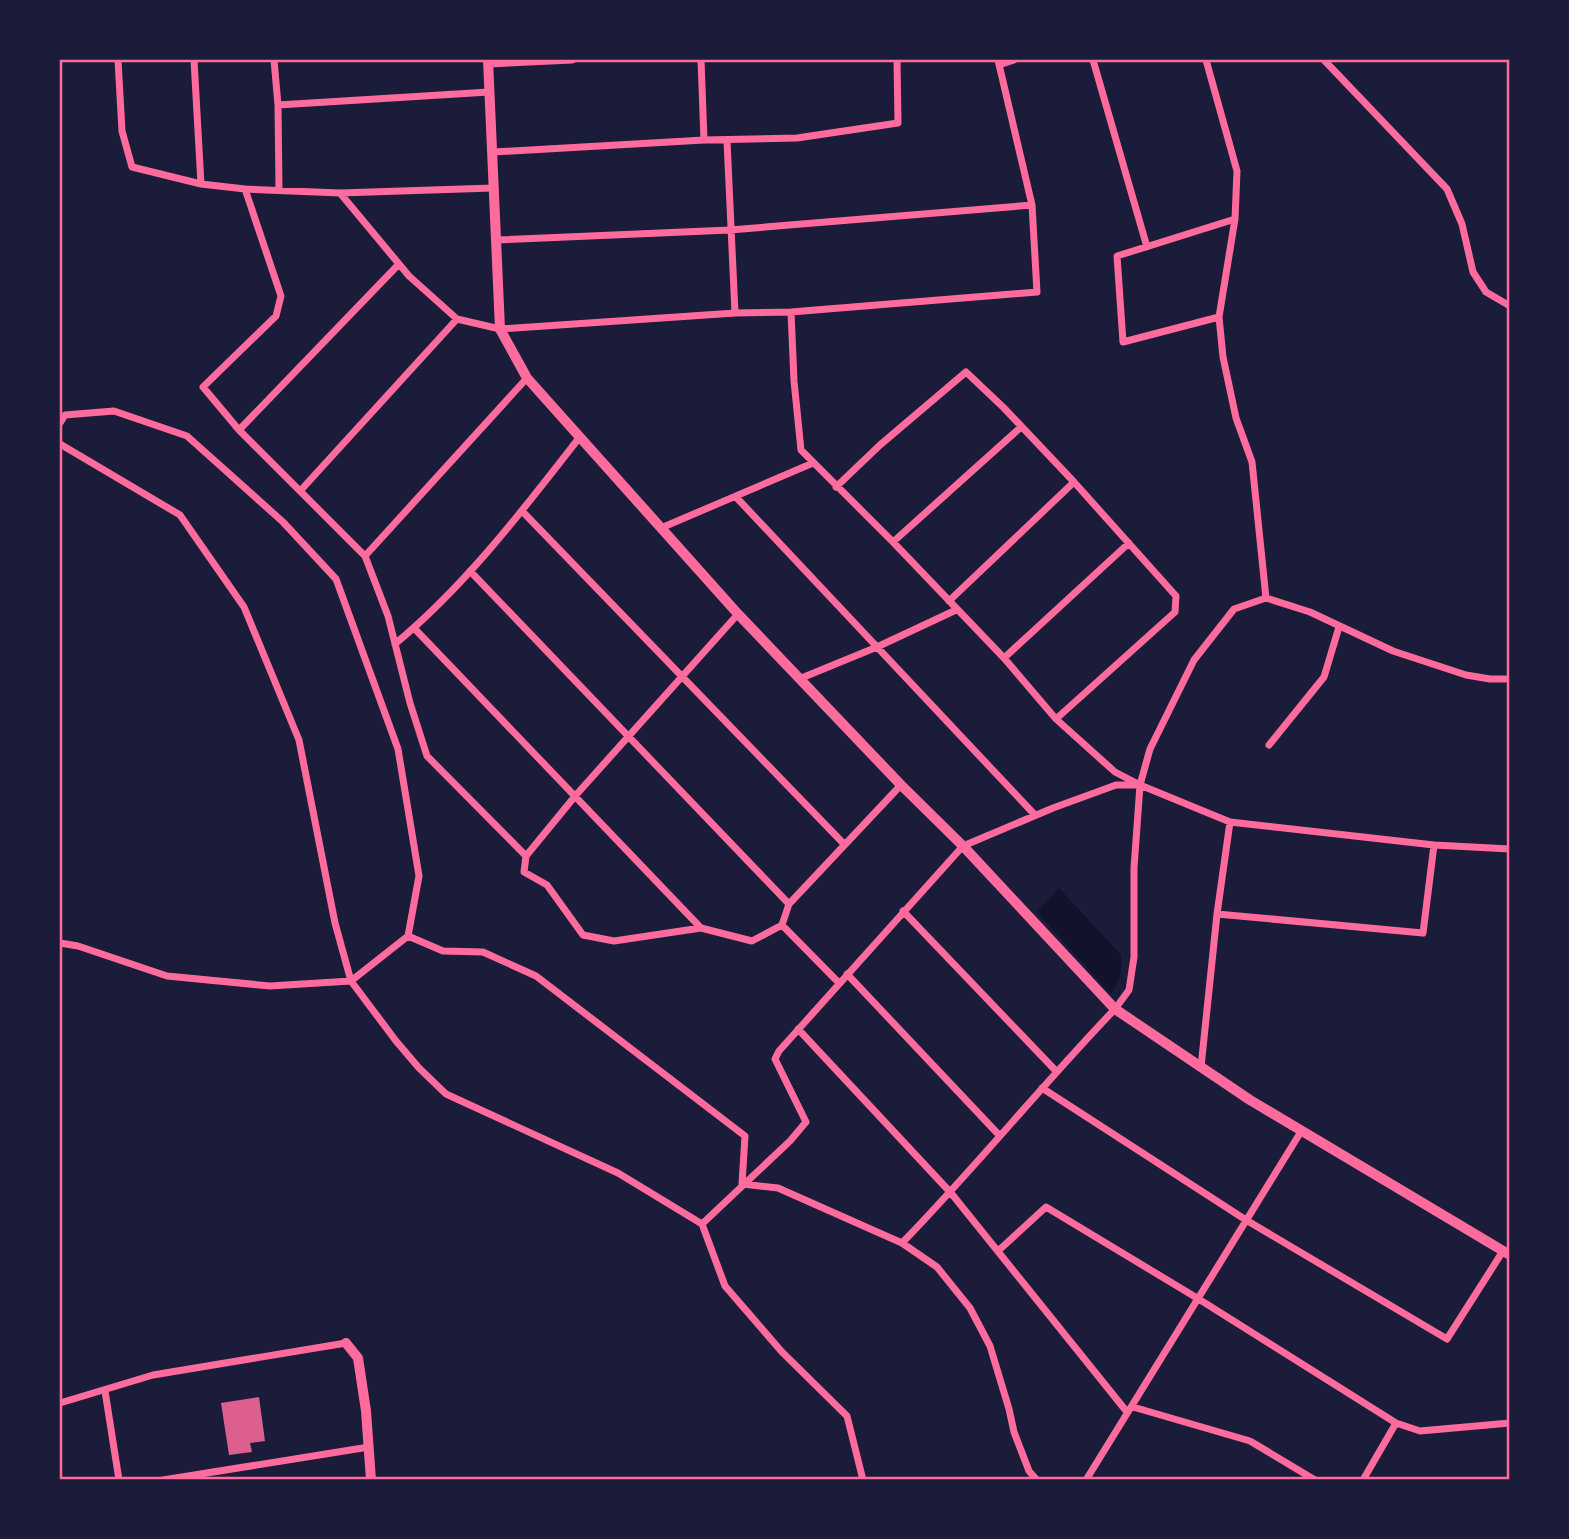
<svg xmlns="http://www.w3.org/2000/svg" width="1569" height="1539" viewBox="0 0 1569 1539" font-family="Karla,sans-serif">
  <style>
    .water { fill: #12122b }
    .building { fill: #dd5f8e }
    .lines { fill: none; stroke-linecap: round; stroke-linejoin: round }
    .minor { stroke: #ff6b9d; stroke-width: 7 }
    .tertiary { stroke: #ff6b9d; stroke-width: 10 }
    .neatline { fill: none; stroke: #ff6b9d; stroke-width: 2.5 }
  </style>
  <rect width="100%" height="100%" fill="#1b1b3a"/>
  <path class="water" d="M 1059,888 L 1121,955 C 1123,970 1119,982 1111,994 L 1036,911 Z"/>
  <path class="building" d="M 259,1397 L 265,1441 L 250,1443 L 252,1452 L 229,1455 L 221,1403 Z"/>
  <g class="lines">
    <path class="minor" d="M 118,60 L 122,131 L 132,167 L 201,184 L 245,189 L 340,193 L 493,188
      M 194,60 L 201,184
      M 274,60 L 278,105 L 279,189
      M 701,60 L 704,140
      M 1093,60 L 1147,247
      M 1206,60 L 1237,171 L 1235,219 L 1219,317 L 1223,357 L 1236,418 L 1252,462 L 1266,598
      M 1324,60 L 1447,189 L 1462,224 L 1473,272 L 1486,292 L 1510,306
      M 489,64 L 572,60
      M 999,65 L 1014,60
      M 278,105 L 489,92
      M 727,141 L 735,313
      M 494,152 L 704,140 L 797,138 L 898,123 L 897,60
      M 245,189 L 281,296 L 276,316 L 203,387 L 239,430 L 365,556 L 388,616 L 410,703 L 427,756 L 526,856
      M 340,193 L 409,276 L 457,319 L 500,329 L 735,313 L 791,312 L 1037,292 L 1032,205 L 998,60
      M 496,240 L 730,230 L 1032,205
      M 791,312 L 794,381 L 801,450 L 893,542 L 1004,658 L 1056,719 L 1115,772 L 1140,785 L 1230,822 L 1434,845 L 1510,849
      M 1219,317 L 1123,342 L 1117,256 L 1235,219
      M 60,423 L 65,415 L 114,411 L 187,436 L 283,522 L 336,579 L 398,749 L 419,876 L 408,936 L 351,981 L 270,986 L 167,976 L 78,946 L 60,943
      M 239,430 L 399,264
      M 60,444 L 180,515 L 244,607 L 299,740 L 335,923 L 351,981 L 396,1041 L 419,1068 L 446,1094 L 618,1173 L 702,1224 L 725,1286 L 782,1352 L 847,1416 L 863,1480
      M 836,487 L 880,445 L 966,372 L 1004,408 L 1074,482 L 1176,596 L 1175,612 L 1056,719
      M 301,490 L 457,319
      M 736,497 L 1035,815
      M 522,511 L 844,844
      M 661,528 L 813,463
      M 893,542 L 1021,427
      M 365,556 L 527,378
      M 470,571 L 789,904
      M 949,601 L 1074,482
      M 738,614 L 576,795 L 526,856 L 524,872 L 547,885 L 583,935 L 614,941 L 701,928 L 752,941 L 782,925 L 789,904 L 901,785
      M 414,628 L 701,928
      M 395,644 C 466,585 523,510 579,438
      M 1004,658 L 1129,543
      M 799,679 L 877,647 L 956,610
      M 1269,745 L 1324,677 L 1339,627
      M 903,911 L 1056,1071
      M 1217,914 L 1423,933 L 1434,845
      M 782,925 L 839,983
      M 408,936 L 443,951 L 483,952 L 536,976 L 745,1136 L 742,1184
      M 847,974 L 999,1135
      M 798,1029 L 951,1193 L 1127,1412
      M 1201,1067 L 1217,914 L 1230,822
      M 1042,1088 L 1246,1220 L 1447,1339 L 1503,1251
      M 742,1184 L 778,1188 L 902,1243 L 937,1267 L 970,1308 L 990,1346 L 1009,1409 L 1014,1432 L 1029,1471 L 1037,1480
      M 702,1224 L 790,1141 L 806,1122 L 775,1059 L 779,1051 L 963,846 L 1053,808 L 1116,785 L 1139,785
      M 902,1243 C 975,1168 1042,1085 1115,1009 L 1129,990 L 1134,957 L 1134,868 L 1140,785 L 1150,749 L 1194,660 L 1234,609 L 1266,598 L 1310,612 L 1393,651 L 1466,675 L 1490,679 L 1510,679
      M 998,1251 L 1046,1207 L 1197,1298 L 1396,1423 L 1420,1431 L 1510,1423
      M 105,1391 L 119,1480
      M 60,1403 L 153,1375 L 346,1343
      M 1133,1407 L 1250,1441 L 1315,1480
      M 163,1480 L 369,1447
      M 1086,1480 L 1302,1130
      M 1363,1480 L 1396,1423"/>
    <path class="tertiary" d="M 488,60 L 500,329 L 527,378 L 738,614 L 901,785 L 963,846 L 1115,1009 L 1250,1100 L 1510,1255
      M 346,1343 L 358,1358 L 366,1411 L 371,1480"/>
  </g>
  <rect width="1569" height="1539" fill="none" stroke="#1b1b3a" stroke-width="122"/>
  <rect x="61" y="61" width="1447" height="1417" class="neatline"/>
</svg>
